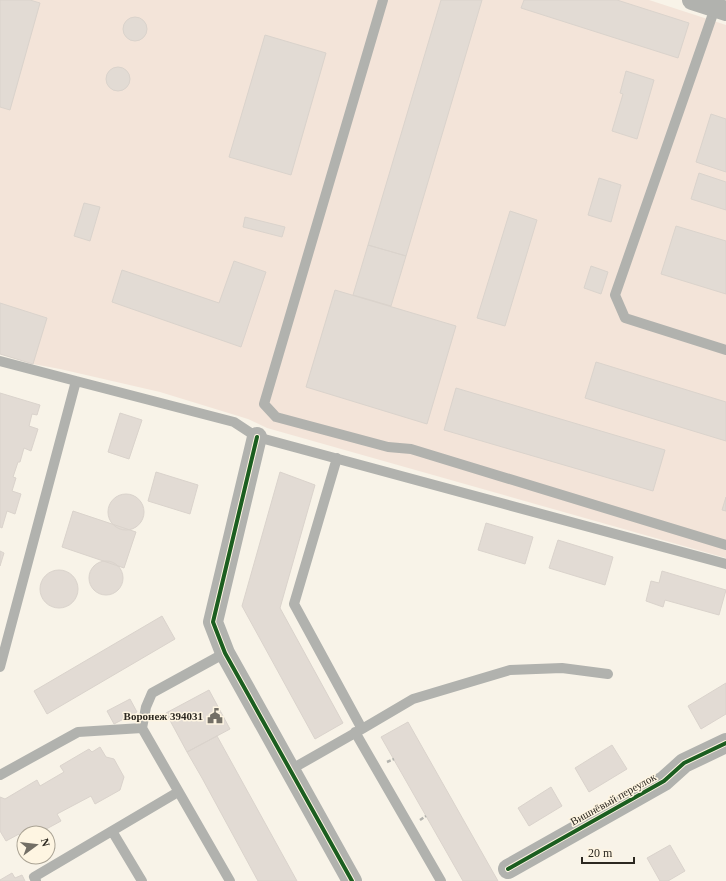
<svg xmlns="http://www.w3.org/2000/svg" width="726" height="881" viewBox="0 0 726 881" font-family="Georgia,serif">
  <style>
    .education { fill: #f3e4d9 }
    .building { fill: #e2dbd4; stroke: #dad3cc }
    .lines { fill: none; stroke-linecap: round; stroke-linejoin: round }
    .path { stroke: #b3b3ae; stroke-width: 2.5; stroke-dasharray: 4 2; stroke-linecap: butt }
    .lane { stroke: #b1b2ae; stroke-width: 10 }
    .street { stroke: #b1b2ae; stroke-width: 20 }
    .cycleway-casing { stroke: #fef5e2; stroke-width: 6 }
    .cycleway { stroke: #1b5e20; stroke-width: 4 }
    .labels { text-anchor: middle; stroke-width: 3; stroke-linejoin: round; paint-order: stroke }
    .poi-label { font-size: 11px; font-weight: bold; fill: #2c2820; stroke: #fef5e2; text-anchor: end }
    .street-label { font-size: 11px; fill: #2c2820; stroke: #fef5e2 }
  </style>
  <rect width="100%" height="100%" fill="#f8f3e8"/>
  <path class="education" d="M 0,0 L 649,0 L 726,25 L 726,558 L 267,428 L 248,419 L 160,392 L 60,369 L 33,364 L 0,354 Z"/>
  <path class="building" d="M 0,0 L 30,0 L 40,3 L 10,110 L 0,107 Z
    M 441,0 L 482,0 L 406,256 L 368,245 Z
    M 524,0 L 617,0 L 689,23 L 678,58 L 521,8 Z
    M123 29a12 12 0 1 1 24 0a12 12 0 1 1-24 0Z
    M 265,35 L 326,53 L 291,175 L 229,157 Z
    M106 79a12 12 0 1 1 24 0a12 12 0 1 1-24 0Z
    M 626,71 L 654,80 L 637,139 L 612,131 L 623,94 L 620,93 Z
    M 711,114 L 726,119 L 726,172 L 696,162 Z
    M 699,173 L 726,182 L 726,210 L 691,199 Z
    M 599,178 L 621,185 L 611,222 L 588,215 Z
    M 84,203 L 100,207 L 90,241 L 74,236 Z
    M 510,211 L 537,220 L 505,326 L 477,318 Z
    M 245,217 L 285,227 L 282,237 L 243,227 Z
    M 676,226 L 726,241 L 726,294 L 661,274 Z
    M 368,245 L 406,256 L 391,306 L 353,295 Z
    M 234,261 L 266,272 L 241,347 L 112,302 L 122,270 L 219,303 Z
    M 591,266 L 608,272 L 601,294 L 584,288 Z
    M 335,290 L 456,326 L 427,424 L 306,387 Z
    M 0,303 L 47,318 L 33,364 L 0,354 Z
    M 596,362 L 726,402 L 726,441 L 585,398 Z
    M 456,388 L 665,450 L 653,491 L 444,430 Z
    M 0,393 L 40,405 L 37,415 L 32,414 L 29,426 L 38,429 L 31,451 L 24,448 L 20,462 L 18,462 L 13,477 L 16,478 L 12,491 L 21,494 L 15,514 L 7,511 L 2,528 L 0,527 Z
    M 120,413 L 142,420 L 129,459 L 108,452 Z
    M 156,472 L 198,485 L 190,514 L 148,501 Z
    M 280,472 L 315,485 L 280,608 L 343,723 L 315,739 L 242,606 Z
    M108 512a18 18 0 1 1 36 0a18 18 0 1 1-36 0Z
    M 726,497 L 726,511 L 722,510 Z
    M 73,511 L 136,532 L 124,568 L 62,547 Z
    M 486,523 L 533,537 L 525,564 L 478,550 Z
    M 558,540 L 613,557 L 605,585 L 549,568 Z
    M 0,551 L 4,553 L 0,566 Z
    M89 578a17 17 0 1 1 34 0a17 17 0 1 1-34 0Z
    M40 589a19 19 0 1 1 38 0a19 19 0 1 1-38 0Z
    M 662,571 L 726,590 L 719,615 L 665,600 L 663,607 L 646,601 L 651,581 L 659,583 Z
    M 162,616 L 175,639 L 47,714 L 34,691 Z
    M 726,683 L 726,714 L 701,729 L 688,706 Z
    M 209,690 L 230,729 L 187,752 L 166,713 Z
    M 130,699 L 137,712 L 114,724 L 107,711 Z
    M 408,722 L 498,881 L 463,881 L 381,737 Z
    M 217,736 L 297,881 L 258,881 L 202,778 L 187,752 Z
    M 612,745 L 627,769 L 589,792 L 575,768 Z
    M 100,747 L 106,757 L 114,759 L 124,777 L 120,790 L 95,804 L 91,796 L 57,814 L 61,821 L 39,833 L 24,833 L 24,841 L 23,841 L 19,834 L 6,841 L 0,831 L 0,797 L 5,799 L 37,780 L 40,786 L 64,772 L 60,766 L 89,749 L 92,752 Z
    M 551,787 L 562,806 L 529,826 L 518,808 Z
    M 670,845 L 685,871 L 668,881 L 660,881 L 647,858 Z
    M 12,873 L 15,878 L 22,875 L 25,881 L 0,881 L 0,880 Z"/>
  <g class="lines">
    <path class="path" d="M 387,762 L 394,759
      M 420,820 L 426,816"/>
    <path class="lane" d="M 383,0 L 264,404 L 276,417 L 388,447 L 411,449 L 726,545
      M 715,8 L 615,295 L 625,318 L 726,350
      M 0,361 L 76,381
      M 225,653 L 152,693 L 146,707 L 142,728 L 230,881
      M 0,667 L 76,381 L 234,422 L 257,437 L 726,564
      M 362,729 L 413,699 L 510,670 L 562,668 L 608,674
      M 355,732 L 441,881
      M 290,770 L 362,729 L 294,604 L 337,458
      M 0,775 L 78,732 L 142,728
      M 112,831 L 142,881
      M 36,881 L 34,877 L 178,792"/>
    <path class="street" d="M 692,0 L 726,11
      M 257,437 L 213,622 L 225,653 L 352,881
      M 508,869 L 664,781 L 684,763 L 726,743"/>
    <defs>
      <path id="cycleway" d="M 257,437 L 213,622 L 225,653 L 352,881
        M 508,869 L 664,781 L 684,763 L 726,743"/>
    </defs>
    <use href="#cycleway" class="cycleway-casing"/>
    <use href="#cycleway" class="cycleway"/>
  </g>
  <defs>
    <symbol id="civic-bare" viewBox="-9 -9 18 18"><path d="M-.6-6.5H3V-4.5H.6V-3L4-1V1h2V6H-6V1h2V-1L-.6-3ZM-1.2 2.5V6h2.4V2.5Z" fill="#736f66" stroke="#fef5e2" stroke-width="2.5" paint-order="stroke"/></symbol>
  </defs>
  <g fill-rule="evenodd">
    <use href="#civic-bare" x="204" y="705" width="22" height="22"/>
  </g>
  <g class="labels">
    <g class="poi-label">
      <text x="203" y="720">Воронеж 394031</text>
    </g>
    <g class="street-label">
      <text transform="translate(613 799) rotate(-29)" y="4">Вишнёвый переулок</text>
    </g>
  </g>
  <g transform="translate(36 845) rotate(75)"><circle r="19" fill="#fef5e2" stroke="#aaa394"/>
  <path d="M0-3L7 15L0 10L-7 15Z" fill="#736f66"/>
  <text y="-6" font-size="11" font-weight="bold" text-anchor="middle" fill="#2c2820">N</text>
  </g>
  <path d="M582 857v6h52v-6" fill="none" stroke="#2c2820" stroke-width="2"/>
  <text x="588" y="857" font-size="12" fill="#2c2820" stroke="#fef5e2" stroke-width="3" paint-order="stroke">20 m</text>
</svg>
